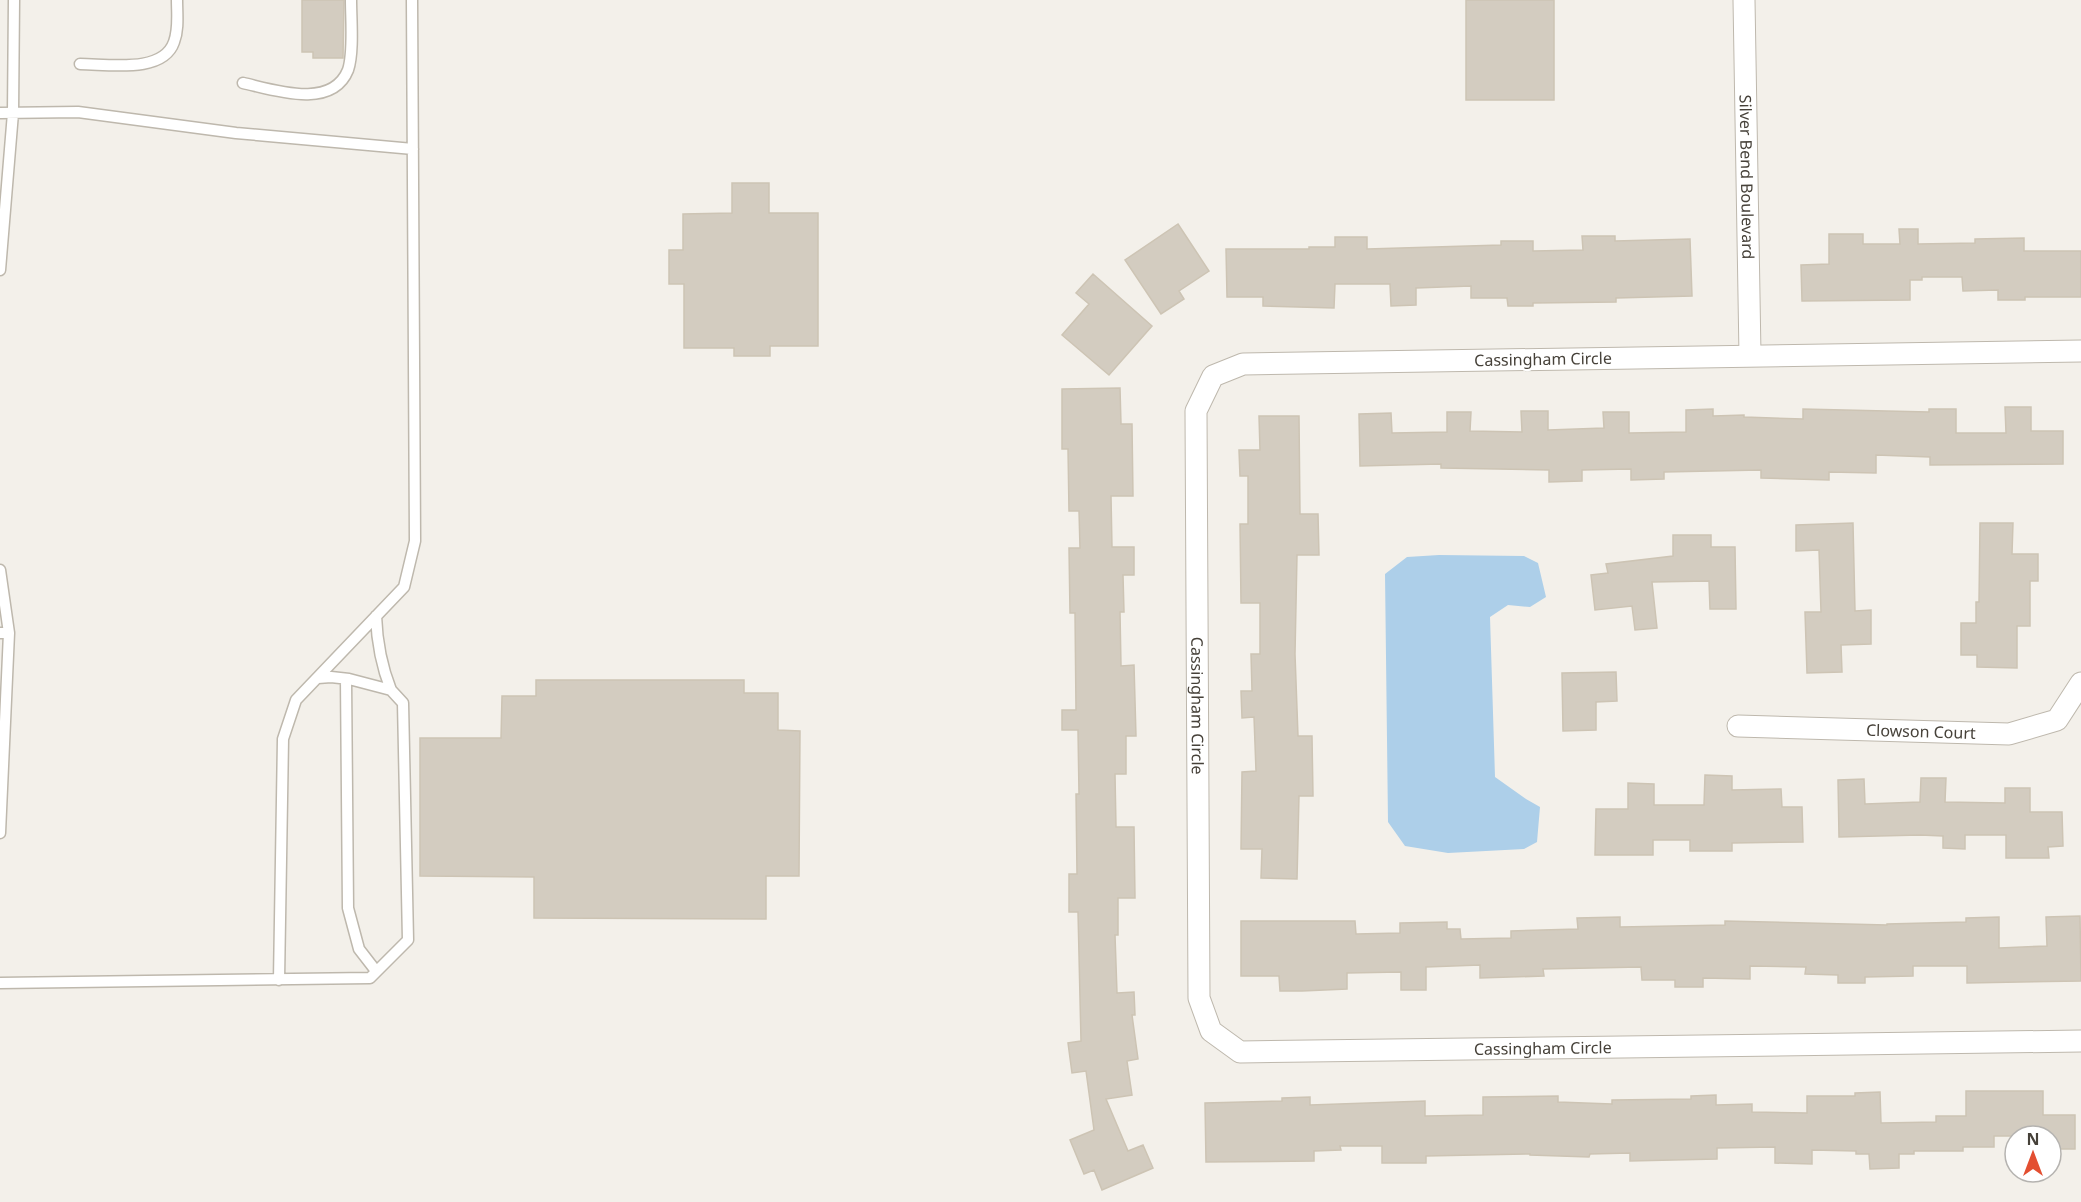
<svg xmlns="http://www.w3.org/2000/svg" width="2081" height="1202" viewBox="0 0 2081 1202" font-family="'Noto Sans',sans-serif">
  <style>
    .water { fill: #adcfe9 }
    .building { fill: #d3ccc0; stroke: #cdc4b4; stroke-width: 1.5 }
    .lines { fill: none; stroke-linecap: round; stroke-linejoin: round }
    .service-casing { stroke: #beb8ad; stroke-width: 13 }
    .minor-casing { stroke: #beb8ad; stroke-width: 23 }
    .service { stroke: #fff; stroke-width: 10 }
    .minor { stroke: #fff; stroke-width: 21 }
    .labels { text-anchor: middle; stroke-width: 4.5; stroke-linejoin: round; paint-order: stroke }
    .street-label { font-size: 16px; fill: #464139; stroke: #fff }
  </style>
  <rect width="100%" height="100%" fill="#f3f0ea"/>
  <path class="water" d="M 1439,555 L 1524,556 L 1538,563 L 1546,597 L 1530,607 L 1508,605 L 1490,617 L 1495,777 L 1526,799 L 1540,807 L 1537,842 L 1524,849 L 1448,853 L 1405,846 L 1388,822 L 1385,574 L 1407,557 Z"/>
  <path class="building" d="M 302,0 L 344,0 L 343,58 L 313,58 L 313,52 L 302,52 Z
    M 1466,0 L 1554,0 L 1554,100 L 1466,100 Z
    M 732,183 L 769,183 L 769,213 L 818,213 L 818,346 L 770,346 L 770,356 L 734,356 L 734,348 L 684,348 L 684,284 L 669,284 L 669,250 L 683,250 L 683,214 L 732,213 Z
    M 1178,224 L 1209,271 L 1179,291 L 1184,299 L 1161,314 L 1125,260 Z
    M 1899,229 L 1918,229 L 1918,244 L 1975,243 L 1975,239 L 2024,238 L 2024,251 L 2081,251 L 2081,297 L 2025,297 L 2025,300 L 1998,300 L 1998,290 L 1963,291 L 1962,277 L 1922,277 L 1922,280 L 1910,280 L 1910,300 L 1802,301 L 1801,265 L 1829,264 L 1829,234 L 1863,234 L 1863,244 L 1900,244 Z
    M 1582,236 L 1615,236 L 1615,241 L 1690,239 L 1692,296 L 1616,298 L 1616,302 L 1533,303 L 1533,306 L 1508,306 L 1507,298 L 1471,298 L 1471,286 L 1416,288 L 1416,305 L 1391,306 L 1390,284 L 1335,284 L 1334,308 L 1263,306 L 1263,297 L 1227,297 L 1226,249 L 1309,249 L 1309,247 L 1335,247 L 1335,237 L 1367,237 L 1367,249 L 1501,245 L 1501,241 L 1533,241 L 1533,251 L 1583,250 Z
    M 1093,274 L 1152,326 L 1109,375 L 1062,335 L 1089,304 L 1076,293 Z
    M 1120,388 L 1121,424 L 1132,424 L 1133,496 L 1111,496 L 1112,547 L 1134,547 L 1134,575 L 1123,575 L 1124,612 L 1120,612 L 1121,666 L 1134,665 L 1136,736 L 1126,736 L 1126,774 L 1115,774 L 1116,827 L 1134,827 L 1135,898 L 1118,898 L 1118,935 L 1115,935 L 1117,993 L 1134,992 L 1135,1015 L 1132,1015 L 1138,1059 L 1127,1061 L 1132,1095 L 1106,1099 L 1128,1151 L 1143,1145 L 1153,1168 L 1102,1190 L 1094,1170 L 1084,1174 L 1070,1140 L 1094,1130 L 1086,1071 L 1072,1073 L 1068,1043 L 1081,1041 L 1078,912 L 1069,912 L 1069,874 L 1077,874 L 1076,794 L 1079,794 L 1078,730 L 1062,730 L 1062,710 L 1076,710 L 1075,613 L 1070,613 L 1069,548 L 1080,548 L 1079,511 L 1069,511 L 1068,449 L 1062,449 L 1062,389 Z
    M 2005,407 L 2031,407 L 2031,431 L 2063,431 L 2063,464 L 1930,465 L 1930,457 L 1876,455 L 1876,473 L 1829,472 L 1829,480 L 1761,478 L 1761,470 L 1664,472 L 1664,479 L 1631,480 L 1631,469 L 1582,470 L 1582,481 L 1549,482 L 1549,470 L 1441,468 L 1441,464 L 1360,466 L 1359,414 L 1391,413 L 1392,433 L 1447,432 L 1447,412 L 1471,412 L 1470,431 L 1522,432 L 1521,411 L 1548,411 L 1548,430 L 1604,428 L 1603,412 L 1629,412 L 1629,433 L 1686,432 L 1686,410 L 1713,409 L 1713,416 L 1744,415 L 1744,417 L 1803,419 L 1803,409 L 1929,412 L 1929,409 L 1956,409 L 1956,433 L 2006,433 Z
    M 1259,416 L 1299,416 L 1300,514 L 1318,514 L 1319,555 L 1297,555 L 1295,654 L 1298,736 L 1312,736 L 1313,796 L 1299,796 L 1297,879 L 1261,878 L 1262,849 L 1241,849 L 1242,772 L 1256,771 L 1254,717 L 1242,718 L 1241,691 L 1252,691 L 1251,654 L 1260,654 L 1260,603 L 1241,603 L 1240,524 L 1248,524 L 1248,476 L 1240,476 L 1239,450 L 1260,450 Z
    M 1853,523 L 1855,611 L 1871,610 L 1871,644 L 1841,645 L 1842,672 L 1807,673 L 1805,612 L 1821,612 L 1819,550 L 1796,551 L 1796,525 Z
    M 1980,523 L 2013,523 L 2012,554 L 2038,554 L 2038,581 L 2030,581 L 2030,626 L 2017,626 L 2017,668 L 1977,667 L 1977,655 L 1961,655 L 1961,623 L 1976,623 L 1976,602 L 1979,602 Z
    M 1673,535 L 1711,535 L 1711,547 L 1735,547 L 1736,609 L 1710,609 L 1709,581 L 1652,582 L 1657,628 L 1635,630 L 1632,606 L 1595,610 L 1591,575 L 1608,573 L 1606,564 L 1673,556 Z
    M 1616,672 L 1617,701 L 1596,702 L 1596,730 L 1563,731 L 1562,673 Z
    M 536,680 L 744,680 L 744,693 L 778,693 L 778,730 L 800,731 L 799,876 L 766,876 L 766,919 L 534,918 L 534,877 L 420,876 L 420,738 L 501,738 L 502,696 L 536,696 Z
    M 1705,775 L 1732,776 L 1732,790 L 1781,789 L 1782,807 L 1802,807 L 1803,842 L 1732,843 L 1732,851 L 1690,851 L 1690,840 L 1653,840 L 1653,855 L 1595,855 L 1596,809 L 1628,809 L 1628,783 L 1654,784 L 1654,805 L 1704,805 Z
    M 1921,778 L 1946,778 L 1945,802 L 2005,803 L 2005,788 L 2030,788 L 2030,812 L 2062,812 L 2063,846 L 2048,847 L 2049,858 L 2006,858 L 2006,835 L 1965,835 L 1965,849 L 1943,848 L 1943,836 L 1920,835 L 1839,837 L 1838,780 L 1864,779 L 1865,804 L 1920,802 Z
    M 2080,916 L 2081,981 L 1967,983 L 1967,966 L 1913,966 L 1913,976 L 1865,977 L 1865,983 L 1838,983 L 1838,975 L 1805,974 L 1806,967 L 1750,966 L 1750,979 L 1703,978 L 1703,987 L 1675,987 L 1675,980 L 1642,980 L 1641,967 L 1543,969 L 1544,976 L 1480,978 L 1480,965 L 1426,967 L 1426,990 L 1401,990 L 1401,972 L 1347,973 L 1347,989 L 1302,991 L 1280,991 L 1279,976 L 1241,976 L 1241,921 L 1355,921 L 1356,934 L 1400,933 L 1400,923 L 1447,922 L 1447,929 L 1460,929 L 1461,939 L 1511,938 L 1511,931 L 1578,929 L 1577,918 L 1620,917 L 1620,927 L 1725,925 L 1725,921 L 1887,925 L 1887,924 L 1966,922 L 1966,918 L 1999,917 L 1999,948 L 2047,946 L 2046,917 Z
    M 1966,1091 L 2043,1091 L 2043,1115 L 2075,1115 L 2075,1149 L 2051,1149 L 2051,1136 L 1994,1136 L 1994,1147 L 1963,1147 L 1963,1151 L 1914,1151 L 1914,1154 L 1899,1154 L 1899,1168 L 1870,1169 L 1869,1154 L 1856,1154 L 1856,1151 L 1812,1150 L 1812,1164 L 1775,1163 L 1775,1147 L 1717,1148 L 1717,1159 L 1630,1161 L 1630,1153 L 1590,1154 L 1589,1157 L 1530,1155 L 1530,1154 L 1426,1156 L 1426,1163 L 1382,1163 L 1382,1146 L 1340,1146 L 1341,1150 L 1314,1151 L 1314,1161 L 1206,1162 L 1205,1103 L 1282,1101 L 1282,1098 L 1310,1097 L 1310,1105 L 1425,1101 L 1425,1116 L 1483,1115 L 1483,1097 L 1558,1096 L 1558,1102 L 1612,1104 L 1612,1100 L 1691,1099 L 1691,1096 L 1716,1095 L 1716,1105 L 1752,1104 L 1752,1112 L 1807,1113 L 1807,1096 L 1855,1096 L 1855,1093 L 1880,1092 L 1881,1123 L 1936,1122 L 1936,1116 L 1966,1116 Z"/>
  <g class="lines">
    <defs>
      <path id="service" d="M 80,64 C 108,64 163,74 174,42 C 179,29 177,14 177,0
        M 243,83 C 274,90 332,110 348,70 C 354,52 351,19 351,0
        M 0,113 L 78,112 L 236,133 L 413,149
        M 0,270 L 13,113 L 14,0
        M 0,570 L 9,633 L 0,633
        M 376,616 C 377,643 381,665 391,690
        M 346,679 L 348,908 L 359,949 L 376,971
        M 0,833 L 9,633
        M 279,980 L 283,739 L 296,700 L 404,587 L 415,541 L 412,0
        M 0,983 L 370,978 L 408,940 L 403,703 L 391,690 L 349,679 L 331,677 L 318,678"/>
      <g id="minor">
        <path id="s1" d="M 1744,0 L 1750,355"/>
        <path id="s2" d="M 2081,351 L 1243,364 L 1213,376 L 1196,411 L 1199,998 L 1211,1031 L 1240,1052 L 2081,1041"/>
        <path id="s3" d="M 1738,726 L 2009,734 L 2057,720 L 2081,683"/>
      </g>
    </defs>
    <use href="#service" class="service-casing"/>
    <use href="#minor" class="minor-casing"/>
    <use href="#service" class="service"/>
    <use href="#minor" class="minor"/>
  </g>
  <g class="labels">
    <g class="street-label">
      <text dy="6" stroke="none"><textPath href="#s1" startOffset="177">Silver Bend Boulevard</textPath></text>
      <text transform="translate(1543 359) rotate(-1)" y="6">Cassingham Circle</text>
      <text dy="6" stroke="none"><textPath href="#s2" startOffset="1204">Cassingham Circle</textPath></text>
      <text dy="6" stroke="none"><textPath href="#s3" startOffset="183">Clowson Court</textPath></text>
      <text dy="6" stroke="none"><textPath href="#s2" startOffset="1870">Cassingham Circle</textPath></text>
    </g>
  </g>
  <g transform="translate(2033 1154)"><circle r="28" fill="#ffffff" stroke="#b5b3b0" stroke-width="1.5"/>
  <path d="M0-4.5L10 22L0 15L-10 22Z" fill="#e34f31"/>
  <text y="-9" font-size="16" font-weight="bold" text-anchor="middle" fill="#464139">N</text>
  </g>
</svg>
